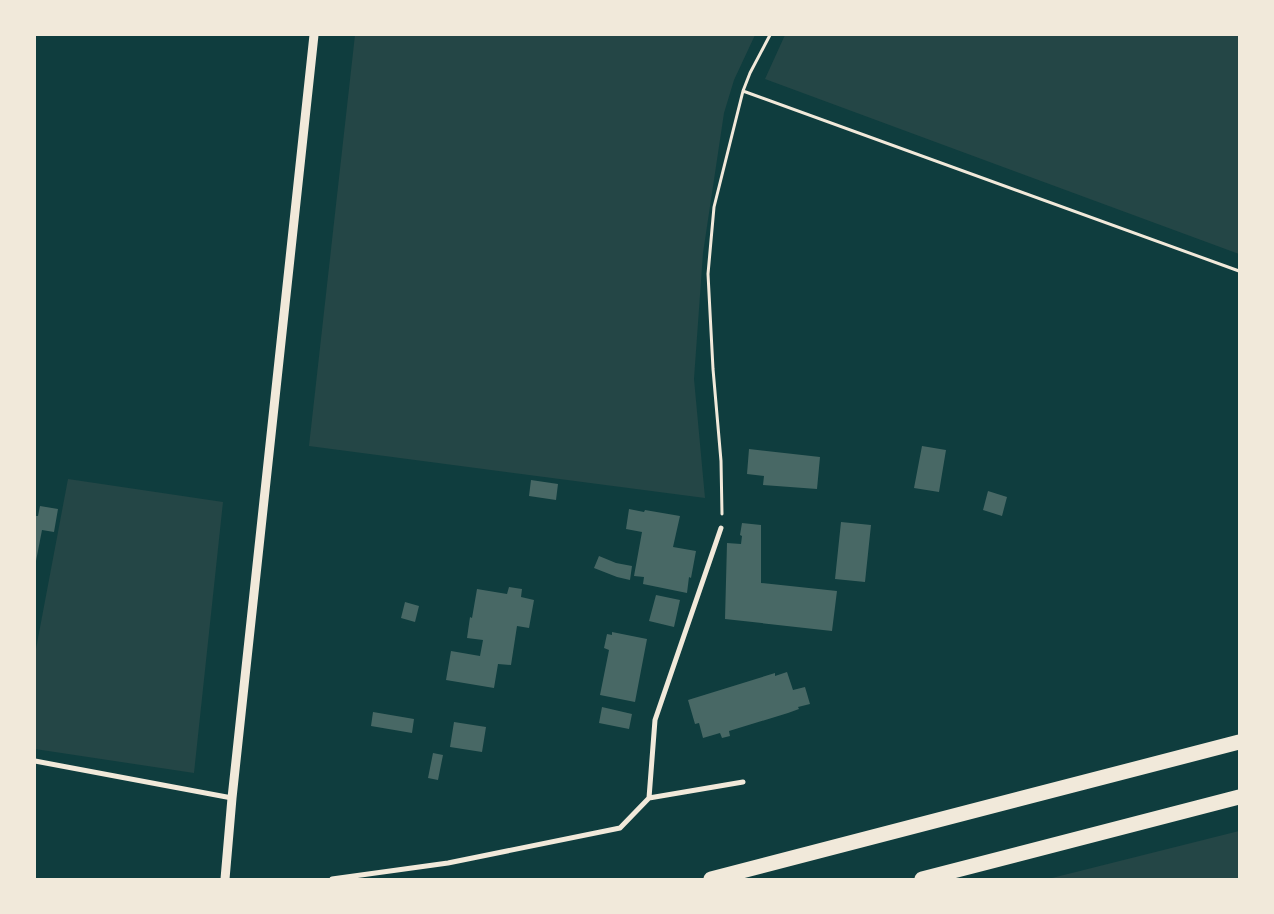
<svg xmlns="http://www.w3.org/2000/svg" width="1274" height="914" viewBox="0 0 1274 914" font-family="Barlow,sans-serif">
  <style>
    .green { fill: #244646 }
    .building { fill: #486865 }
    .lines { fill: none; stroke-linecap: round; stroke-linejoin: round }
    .path { stroke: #f1e9da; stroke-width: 3 }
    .minor { stroke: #f1e9da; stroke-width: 5 }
    .tertiary { stroke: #f1e9da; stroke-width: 9 }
    .motorway { stroke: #f1e9da; stroke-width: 15 }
  </style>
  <rect width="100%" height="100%" fill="#0f3d3e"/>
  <path class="green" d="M 355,35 L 755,35 L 734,80 L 724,113 L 703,253 L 694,379 L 705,498 L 309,446 Z
    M 785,35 L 1239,35 L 1239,254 L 765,79 Z
    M 68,479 L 223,502 L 194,773 L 35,749 L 35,654 Z
    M 1239,831 L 1239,879 L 1048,879 Z"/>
  <path class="building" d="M 922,446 L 946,450 L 939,492 L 914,488 Z
    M 749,449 L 820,457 L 817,489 L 763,485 L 764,476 L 747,474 Z
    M 531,480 L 558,484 L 556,500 L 529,496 Z
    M 988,491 L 1007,497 L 1002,516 L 983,510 Z
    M 40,506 L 58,509 L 54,532 L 42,530 L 36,561 L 35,561 L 35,516 L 38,516 Z
    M 629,509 L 644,512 L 645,510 L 680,516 L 673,547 L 696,551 L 691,578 L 689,577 L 687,593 L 643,584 L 644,577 L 634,576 L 642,532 L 626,529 Z
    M 841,522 L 871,525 L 865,582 L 835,579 Z
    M 742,523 L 761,525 L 761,583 L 837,591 L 832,631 L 725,619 L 727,543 L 741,544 L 742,536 L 740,535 Z
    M 599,556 L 616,563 L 632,566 L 630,580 L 617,577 L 594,568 Z
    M 509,587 L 522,589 L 521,597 L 534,600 L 529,628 L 517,626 L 511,665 L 498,664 L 494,688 L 446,680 L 451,651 L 480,656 L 483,640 L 467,638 L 470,617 L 472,618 L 477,589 L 507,594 Z
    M 656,595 L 680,600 L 674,627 L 649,621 Z
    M 405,602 L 419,606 L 415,622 L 401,618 Z
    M 612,632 L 647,639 L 635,702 L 600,695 L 609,650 L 604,648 L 607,634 L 612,635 Z
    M 787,672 L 793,690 L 805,687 L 810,704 L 798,707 L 799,709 L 788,713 L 729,731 L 730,736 L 722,738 L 720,733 L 703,738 L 699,723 L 695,724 L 688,700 L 775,673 L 775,676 Z
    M 602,707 L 632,714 L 629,729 L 599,723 Z
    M 373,712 L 414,719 L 412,733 L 371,726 Z
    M 454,722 L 486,727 L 482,752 L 450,747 Z
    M 433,753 L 443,755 L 438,780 L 428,778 Z"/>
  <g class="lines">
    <path class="path" d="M 743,91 L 1239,271
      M 722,514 L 721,461 L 713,369 L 708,274 L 714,207 L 743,91 L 750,73 L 770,35"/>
    <path class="minor" d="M 35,761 L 232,798
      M 649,798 L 655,720 L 721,528
      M 332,879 L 448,863 L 620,828 L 649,798 L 743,782"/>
    <path class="tertiary" d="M 225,879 L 232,798 L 314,35"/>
    <path class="motorway" d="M 711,879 L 1239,742
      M 922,879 L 1239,797"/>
  </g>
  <rect width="1274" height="914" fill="none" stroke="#f1e9da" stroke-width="72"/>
</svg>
